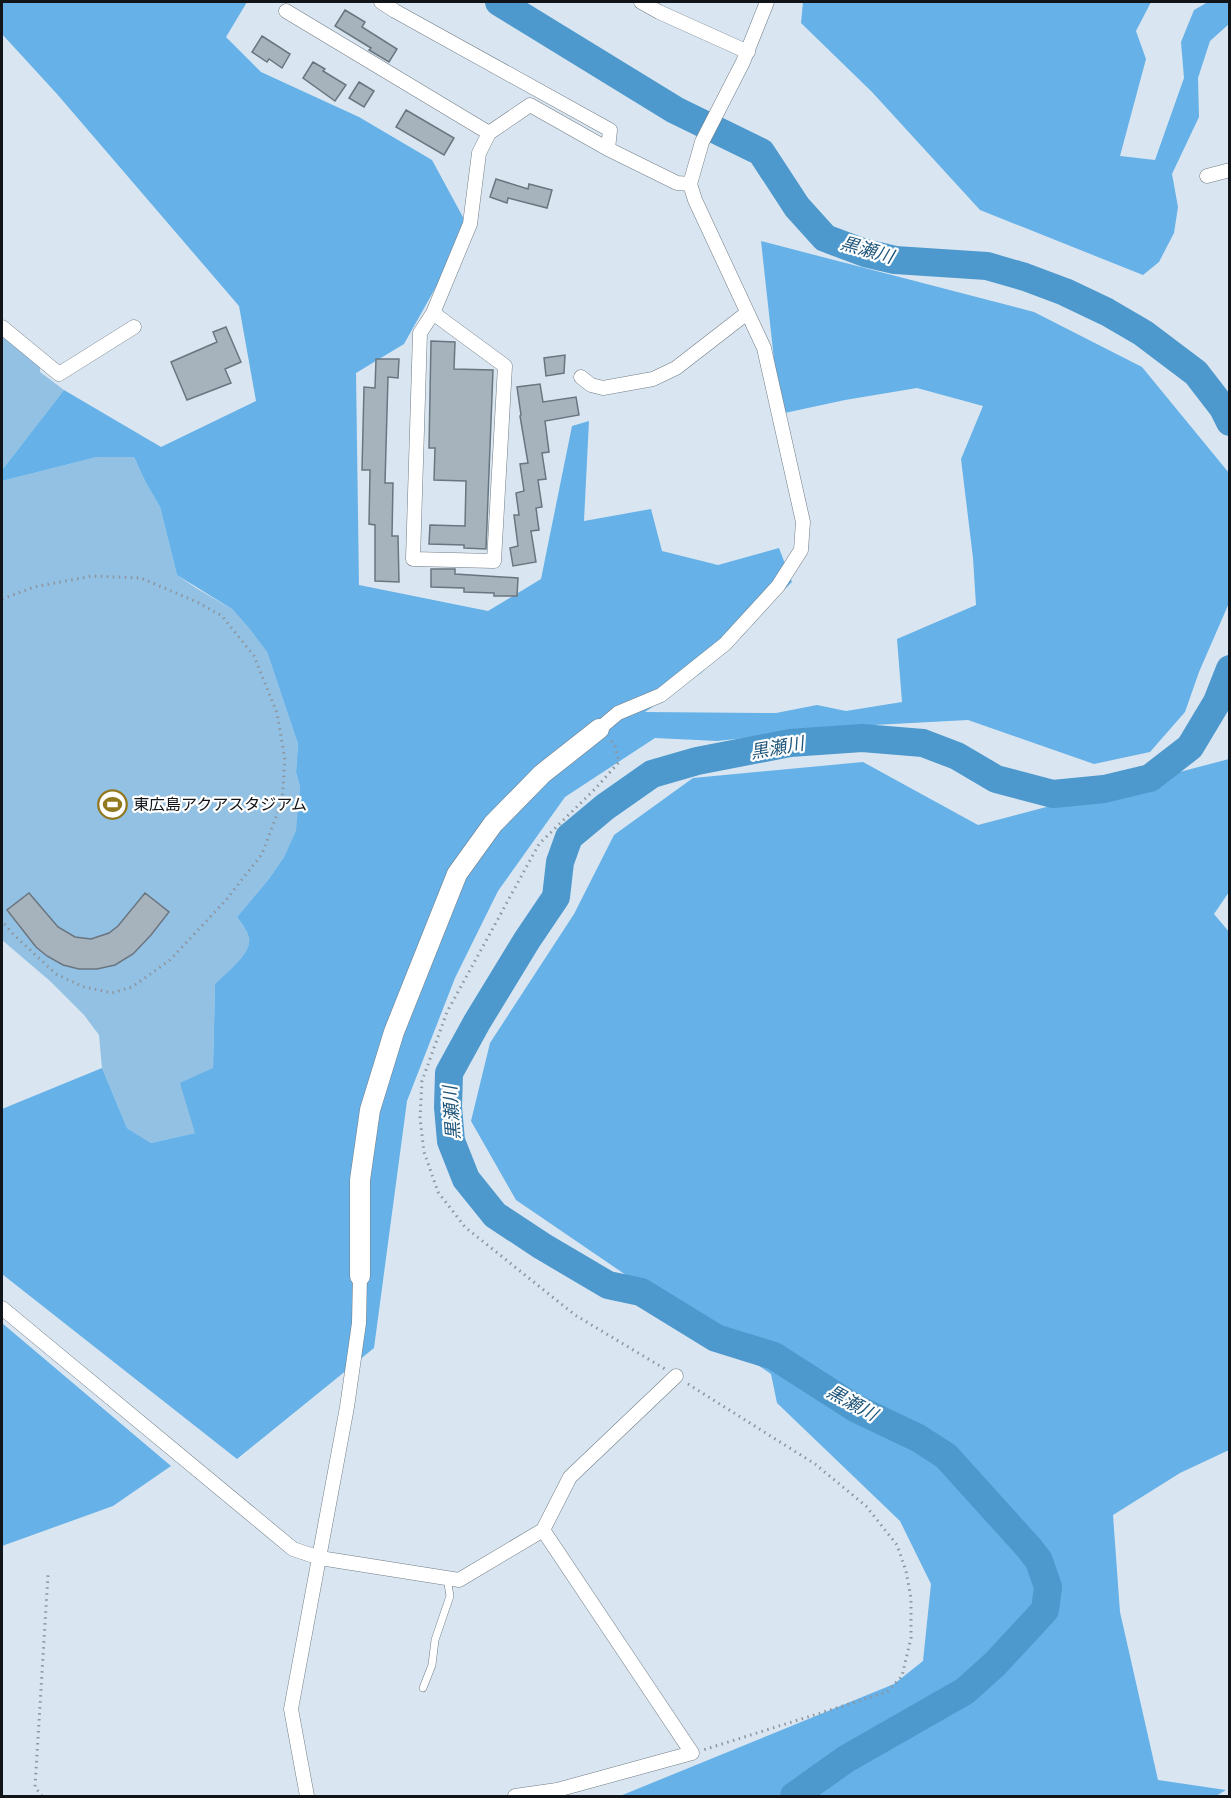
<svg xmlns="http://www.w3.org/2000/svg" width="1231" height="1798" viewBox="0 0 1231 1798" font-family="'Noto Sans','Noto Sans JP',sans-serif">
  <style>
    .green { fill: #93c1e4 }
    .forest { fill: #66b1e7 }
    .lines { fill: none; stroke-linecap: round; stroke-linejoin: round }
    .river { stroke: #4d98cd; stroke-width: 28 }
    .building { fill: #a6b3bd; stroke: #69757f; stroke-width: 1.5 }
    .lane-casing { stroke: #717d87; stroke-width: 8 }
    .street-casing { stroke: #717d87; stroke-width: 15 }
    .secondary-casing { stroke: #717d87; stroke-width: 21 }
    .path { stroke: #8d969e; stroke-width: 3; stroke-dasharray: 1.5 4.5; stroke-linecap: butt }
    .lane { stroke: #fff; stroke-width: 7 }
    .street { stroke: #fff; stroke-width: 14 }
    .secondary { stroke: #fff; stroke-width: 20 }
    .labels { text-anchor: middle; stroke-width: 4.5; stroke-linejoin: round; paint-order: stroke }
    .poi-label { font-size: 16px; fill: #111519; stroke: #fff; text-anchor: start }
    .water-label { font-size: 18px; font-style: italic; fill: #20577c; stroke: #fff }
  </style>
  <rect width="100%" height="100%" fill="#d9e6f1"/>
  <path class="green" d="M 2,335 L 40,365 L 40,372 L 64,390 L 2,470 Z
    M 97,457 L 134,457 L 145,481 L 160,507 L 177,575 L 196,588 L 232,609 L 248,627 L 267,652 L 298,744 L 296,772 L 300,787 L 297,831 L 284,857 L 268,880 L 237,917 C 242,924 247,930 249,938 C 252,954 225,973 215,984 L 213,1068 L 195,1133 L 151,1143 L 127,1128 L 102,1068 L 99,1035 L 84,1015 L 50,981 L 2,940 L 2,481 Z"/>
  <path class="forest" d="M 2,2 L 247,2 L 226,37 L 261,72 L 359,117 L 432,160 L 464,219 L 446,269 L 404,344 L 356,373 L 359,585 L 488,611 L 541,579 L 572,426 L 589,421 L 584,521 L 651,509 L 662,551 L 718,565 L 779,548 L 792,582 L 701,673 L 645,712 L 776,713 L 817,705 L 846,711 L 902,702 L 897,639 L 976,605 L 973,558 L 961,459 L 983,406 L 917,388 L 845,400 L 780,414 L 761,241 L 1034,312 L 1142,367 L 1229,473 L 1229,603 L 1199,672 L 1185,712 L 1150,752 L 1094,764 L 968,720 L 855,726 L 717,741 L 655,738 L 565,797 L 498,891 L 455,978 L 407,1101 L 374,1348 L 237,1459 L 2,1274 L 2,1109 L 102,1068 L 127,1128 L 151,1143 L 195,1133 L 180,1083 L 213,1068 L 215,984 C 225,973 252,954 249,938 C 247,930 242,924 237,917 L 268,880 L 284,857 L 296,831 L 300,787 L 296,772 L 298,744 L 267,652 L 248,627 L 232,609 L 177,575 L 160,507 L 145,481 L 134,457 L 97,457 L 2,481 L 2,470 L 64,390 L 161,447 L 256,401 L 239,306 L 57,94 L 2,34 Z
    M 803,2 L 1151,2 L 1136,31 L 1146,59 L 1120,156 L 1155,160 L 1184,78 L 1181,42 L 1194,10 L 1208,2 L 1229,2 L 1229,24 L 1210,41 L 1198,78 L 1199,117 L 1172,174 L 1178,207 L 1174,233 L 1159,262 L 1143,275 L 980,210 L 872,92 L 801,23 Z
    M 1229,759 L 1229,892 L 1214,914 L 1230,933 L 1229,1450 L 1180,1473 L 1113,1515 L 1120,1612 L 1158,1780 L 1226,1790 L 1216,1796 L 620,1796 L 894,1684 L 923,1661 L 931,1584 L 900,1521 L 777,1403 L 771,1374 L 516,1200 L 471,1121 L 490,1043 L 574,914 L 614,835 L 693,778 L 863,762 L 978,825 Z
    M 2,1323 L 171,1466 L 113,1506 L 2,1546 Z"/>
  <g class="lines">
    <path class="river" d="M 499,2 L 675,110 L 761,152 L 797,207 L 825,238 L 865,253 L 895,260 L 987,266 L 1025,277 L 1065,292 L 1107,312 L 1143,333 L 1196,373 L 1223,408 L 1230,422
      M 794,1796 L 846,1759 L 965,1691 L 995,1664 L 1045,1610 L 1048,1587 L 1039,1561 L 1030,1549 L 946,1456 L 918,1438 L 855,1408 L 774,1356 L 716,1338 L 641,1292 L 608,1285 L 542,1246 L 495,1215 L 466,1179 L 451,1141 L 448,1107 L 449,1073 L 477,1022 L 527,940 L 556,897 L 560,862 L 569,837 L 605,807 L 652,774 L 697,761 L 790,743 L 862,738 L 923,743 L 957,756 L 996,779 L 1053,794 L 1104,789 L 1150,778 L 1190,747 L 1217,702 L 1230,669"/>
  </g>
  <path class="building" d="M 345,10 L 365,22 L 362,27 L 397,49 L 389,62 L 369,50 L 371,48 L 335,26 Z
    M 262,36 L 290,54 L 282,68 L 269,59 L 267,62 L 252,52 Z
    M 313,62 L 325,69 L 323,71 L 346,85 L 335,101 L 303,78 Z
    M 359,82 L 374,91 L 364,107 L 349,98 Z
    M 406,110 L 454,138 L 444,155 L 396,127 Z
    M 496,179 L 528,189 L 529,184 L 552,190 L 547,208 L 508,198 L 507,203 L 490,197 Z
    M 226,327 L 241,362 L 225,369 L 231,383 L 187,400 L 171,362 L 217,342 L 213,332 Z
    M 431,341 L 455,342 L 454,369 L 493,370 L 486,549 L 464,548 L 464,545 L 429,544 L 430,525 L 465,526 L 466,481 L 434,480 L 435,448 L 429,448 Z
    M 565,355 L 564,373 L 546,376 L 544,358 Z
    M 376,359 L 399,359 L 398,378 L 388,377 L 385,483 L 393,483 L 392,536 L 398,536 L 399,582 L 375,581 L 375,525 L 369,524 L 370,470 L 362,470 L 364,387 L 375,388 Z
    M 540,384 L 543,402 L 576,397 L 579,415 L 545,421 L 549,452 L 542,453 L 546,479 L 538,480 L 542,507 L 536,508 L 539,530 L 531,531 L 536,562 L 513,566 L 510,548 L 518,546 L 514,515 L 519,515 L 516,493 L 524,491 L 520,464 L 528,463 L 520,416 L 521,415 L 517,387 Z
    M 431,569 L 455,569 L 455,574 L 518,578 L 517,596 L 494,596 L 494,593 L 464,592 L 464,588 L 431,587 Z
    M 29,893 L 58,927 L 75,937 L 91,939 L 109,933 L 118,926 L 145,893 L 169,912 L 151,935 L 133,954 L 115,965 L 97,969 L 79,969 L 63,965 L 47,956 L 36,947 L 7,910 Z"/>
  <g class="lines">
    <defs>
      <path id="lane" d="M 423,1688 L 432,1665 L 435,1640 L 450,1596 L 447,1578"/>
      <path id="street" d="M 381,2 L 395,11 L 610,130 L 608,149
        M 641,2 L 659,12 L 748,52
        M 286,11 L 489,133
        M 1207,176 L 1230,170
        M 433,313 L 505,366 L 494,561 L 413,559 L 420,333 Z
        M 433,313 L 470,224 L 479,153 L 489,133 L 530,105 L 608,149 L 677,183 L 690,184
        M 2,327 L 59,374 L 134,327
        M 581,377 L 591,385 L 603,388 L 653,379 L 676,368 L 747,313
        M 599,729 L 618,713 L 661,695 L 725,644 L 778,586 L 801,550 L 803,522 L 764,348 L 695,200 L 690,184 L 702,142 L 743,62 L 767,2
        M 2,1308 L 293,1549 L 320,1558 L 459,1580 L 543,1530 L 570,1477 L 676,1376
        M 307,1796 L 291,1709 L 347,1407 L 359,1323 L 360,1276
        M 515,1796 L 557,1790 L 692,1753 L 543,1530"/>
      <path id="secondary" d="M 360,1276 L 360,1180 L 370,1110 L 394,1032 L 457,874 L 493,824 L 542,774 L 599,729"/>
    </defs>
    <use href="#lane" class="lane-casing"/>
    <use href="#street" class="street-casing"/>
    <use href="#secondary" class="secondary-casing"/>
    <path class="path" d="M 2,599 L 34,587 L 92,576 L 141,578 L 197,602 L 222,616 L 254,656 L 277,713 L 285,760 L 282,801 L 262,854 L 226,900 L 170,960 L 132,987 L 112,993 L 84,987 L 56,974 L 14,935 L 2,921
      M 611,741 L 615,746 L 619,762 L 595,789 L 539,844 L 447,1012 L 422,1081 L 420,1118 L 424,1152 L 438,1192 L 465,1227 L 575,1315 L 665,1369
      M 688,1384 L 815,1464 L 866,1506 L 897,1545 L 906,1571 L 911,1598 L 911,1638 L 902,1676 L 887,1692 L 703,1750
      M 42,1796 L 35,1787 L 48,1575"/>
    <use href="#lane" class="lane"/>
    <use href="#street" class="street"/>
    <use href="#secondary" class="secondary"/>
  </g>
  <defs>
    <symbol id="stadium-ring" viewBox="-11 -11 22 22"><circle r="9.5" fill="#fff" stroke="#92781e" stroke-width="1.5"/><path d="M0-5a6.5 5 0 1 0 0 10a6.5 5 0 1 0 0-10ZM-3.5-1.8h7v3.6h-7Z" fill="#92781e"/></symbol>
  </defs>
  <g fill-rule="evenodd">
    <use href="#stadium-ring" x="96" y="788" width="33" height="33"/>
  </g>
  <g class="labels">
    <g class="poi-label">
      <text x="133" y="810">東広島アクアスタジアム</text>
    </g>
    <g class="water-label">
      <text transform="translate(867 250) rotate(16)" y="6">黒瀬川</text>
      <text transform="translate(777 748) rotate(-10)" y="6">黒瀬川</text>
      <text transform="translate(452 1113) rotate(-94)" y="6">黒瀬川</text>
      <text transform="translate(852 1403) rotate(29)" y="6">黒瀬川</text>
    </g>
  </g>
  <rect width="1231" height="1798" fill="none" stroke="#111519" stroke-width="6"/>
</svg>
